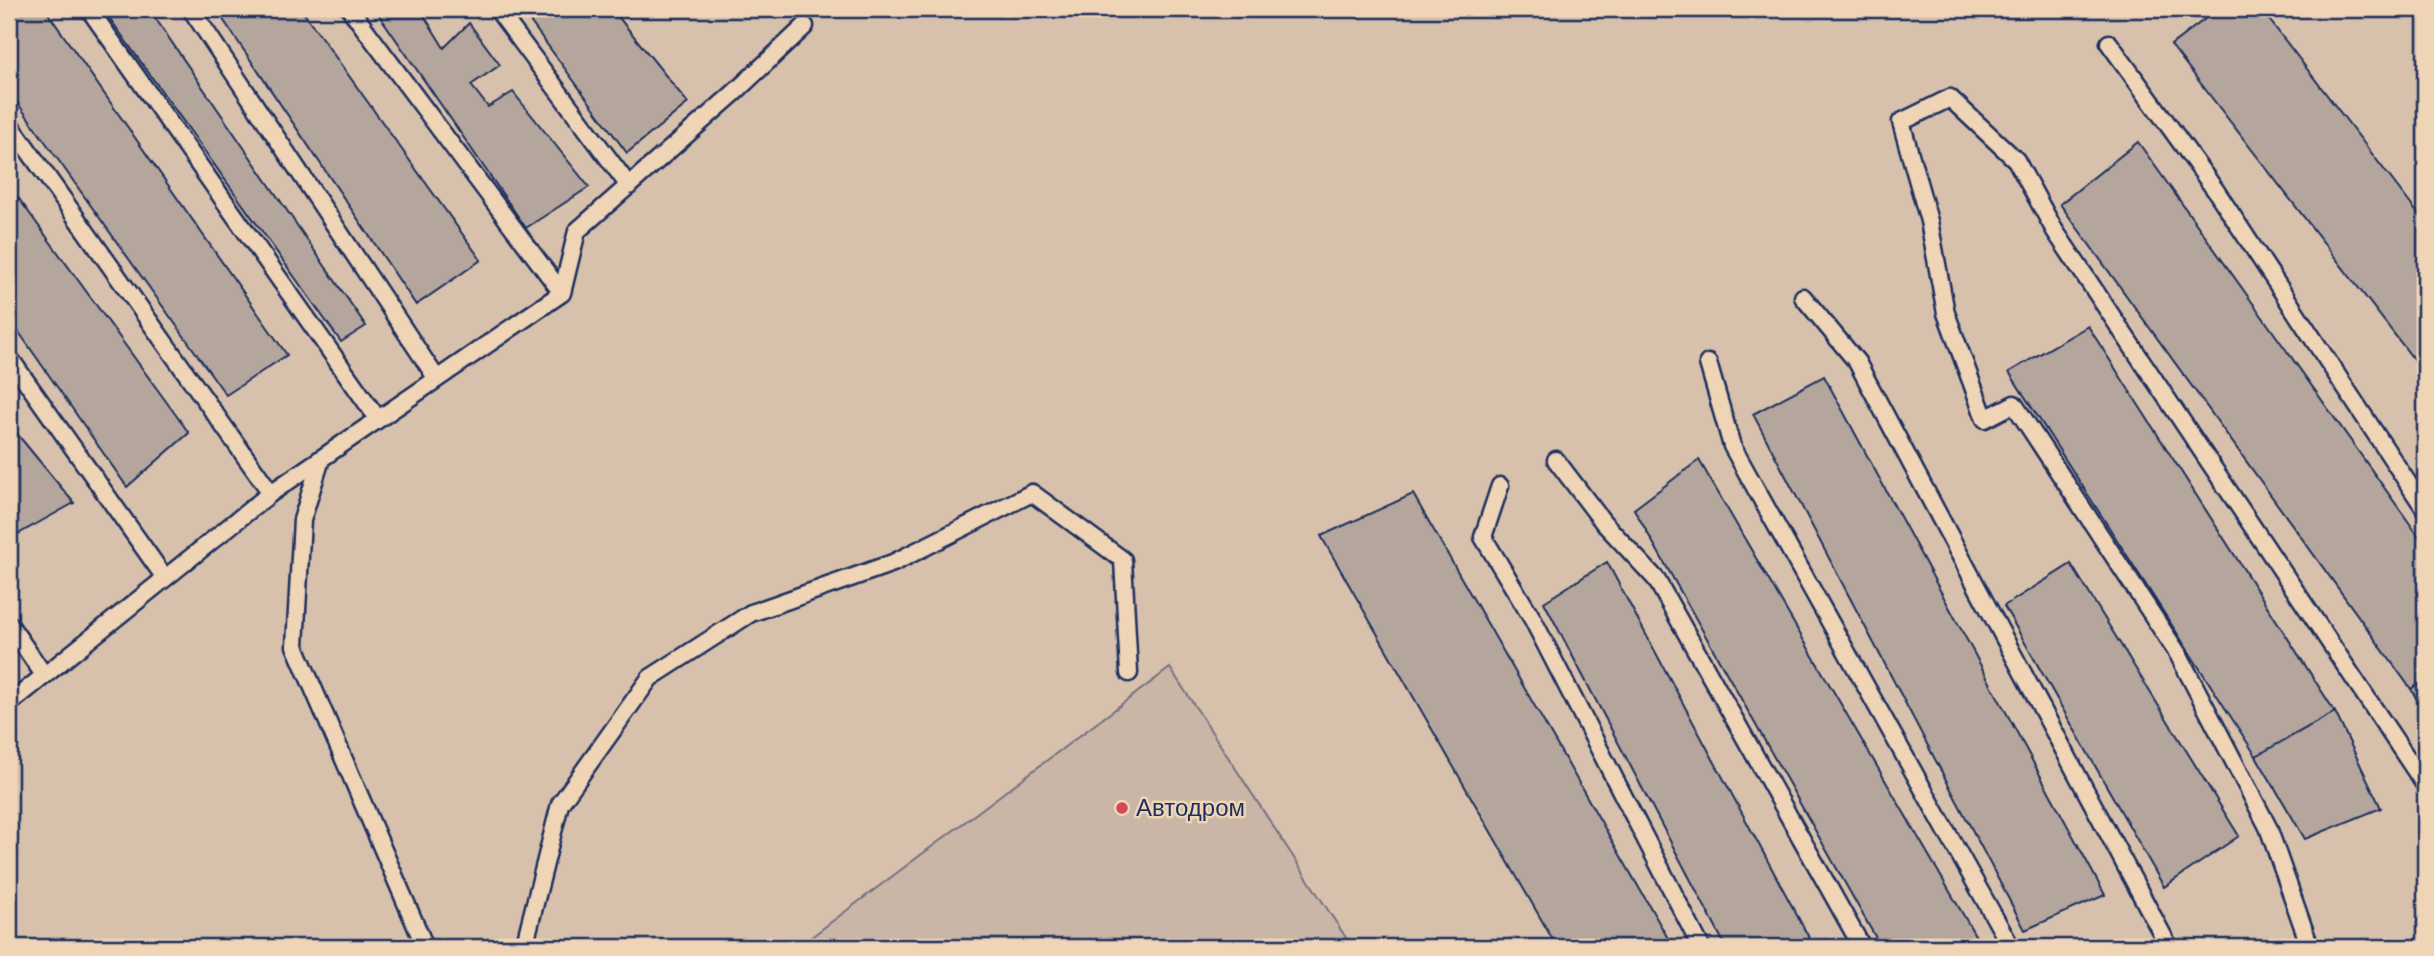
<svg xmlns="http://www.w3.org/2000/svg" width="2434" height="956" viewBox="0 0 2434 956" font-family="Mali,sans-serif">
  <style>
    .built { fill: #d8c1ac }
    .green { fill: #c9b6a6; stroke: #727282; stroke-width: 2 }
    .building { fill: #b4a69d; stroke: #1b2f5e; stroke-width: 2 }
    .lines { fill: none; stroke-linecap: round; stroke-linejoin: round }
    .lane-casing { stroke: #1b2f5e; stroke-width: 21 }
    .lane { stroke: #efd4b6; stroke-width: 16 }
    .poi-dot { fill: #d1495b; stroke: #efd4b6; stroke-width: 2.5 }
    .labels { text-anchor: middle; stroke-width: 5; stroke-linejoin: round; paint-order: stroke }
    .poi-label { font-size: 24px; fill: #1b2f5e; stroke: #efd4b6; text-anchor: start }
  </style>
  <rect width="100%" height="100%" fill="#e7cdb2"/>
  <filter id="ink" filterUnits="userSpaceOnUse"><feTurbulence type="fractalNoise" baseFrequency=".0143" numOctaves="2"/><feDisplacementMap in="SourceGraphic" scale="14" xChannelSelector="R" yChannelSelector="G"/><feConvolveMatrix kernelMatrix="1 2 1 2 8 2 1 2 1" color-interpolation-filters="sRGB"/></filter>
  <g filter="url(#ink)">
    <path class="built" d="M 9,9 L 2425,9 L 2425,947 L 9,947 Z"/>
    <path class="green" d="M 1170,668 L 1352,947 L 798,947 Z"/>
    <path class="building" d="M 9,9 L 45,9 L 287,355 L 226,395 L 9,91 Z
      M 103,9 L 149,9 L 366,326 L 341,342 Z
      M 216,9 L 301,9 L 481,260 L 416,305 Z
      M 375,9 L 420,9 L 444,48 L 469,23 L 500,65 L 471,85 L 488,107 L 513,92 L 589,187 L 526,228 Z
      M 521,9 L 612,9 L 688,103 L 627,153 Z
      M 2218,9 L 2261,9 L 2425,223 L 2425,374 L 2171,45 Z
      M 2138,142 L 2425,545 L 2425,679 L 2411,689 L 2060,204 Z
      M 9,185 L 189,433 L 127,487 L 9,318 Z
      M 2088,326 L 2335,712 L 2256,756 L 2009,372 Z
      M 1824,376 L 2105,895 L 2025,930 L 1753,414 Z
      M 9,424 L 74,503 L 9,539 Z
      M 1699,460 L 1982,947 L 1881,947 L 1634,509 Z
      M 1413,494 L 1673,947 L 1557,947 L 1321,536 Z
      M 1607,562 L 1814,947 L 1726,947 L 1544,602 Z
      M 2071,564 L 2239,836 L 2164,887 L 2004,606 Z
      M 2425,679 L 2425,714 L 2411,689 Z
      M 2335,712 L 2381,808 L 2305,839 L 2256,756 Z"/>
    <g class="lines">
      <defs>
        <path id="lane" d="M 89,9 L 378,419
          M 191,9 L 437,379
          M 350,9 L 562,293
          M 497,9 L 629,186
          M 2109,43 L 2216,191 L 2425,509
          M 9,123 L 271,493
          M 1803,297 L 1857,362 L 2169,947
          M 9,357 L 165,578
          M 1708,363 L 1732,446 L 2011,947
          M 321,459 L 302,520 L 295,646 L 425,947
          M 1556,460 L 1603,522 L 1656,579 L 1862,947
          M 1500,486 L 1483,537 L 1532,618 L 1701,947
          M 9,624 L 44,675
          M 9,704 L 271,493 L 562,293 L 577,231 L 734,93 L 805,26
          M 524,947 L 560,804 L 650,678 L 751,613 L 893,563 L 1032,493 L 1123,560 L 1129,673
          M 2310,947 L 2268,827 L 2178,654 L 2014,404 L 1985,419 L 1946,313 L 1929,221 L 1901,122 L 1950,98 L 2016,160 L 2055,231 L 2425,785"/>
      </defs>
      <use href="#lane" class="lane-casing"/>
      <use href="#lane" class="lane"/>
    </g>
  </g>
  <circle class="poi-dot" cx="1122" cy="808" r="7"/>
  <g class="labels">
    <g class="poi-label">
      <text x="1136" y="816">Автодром</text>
    </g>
  </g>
  <rect width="2434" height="956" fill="none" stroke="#efd4b6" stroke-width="35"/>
  <rect x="18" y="18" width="2399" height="921" fill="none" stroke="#1b2f5e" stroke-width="2.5" filter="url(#ink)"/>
</svg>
